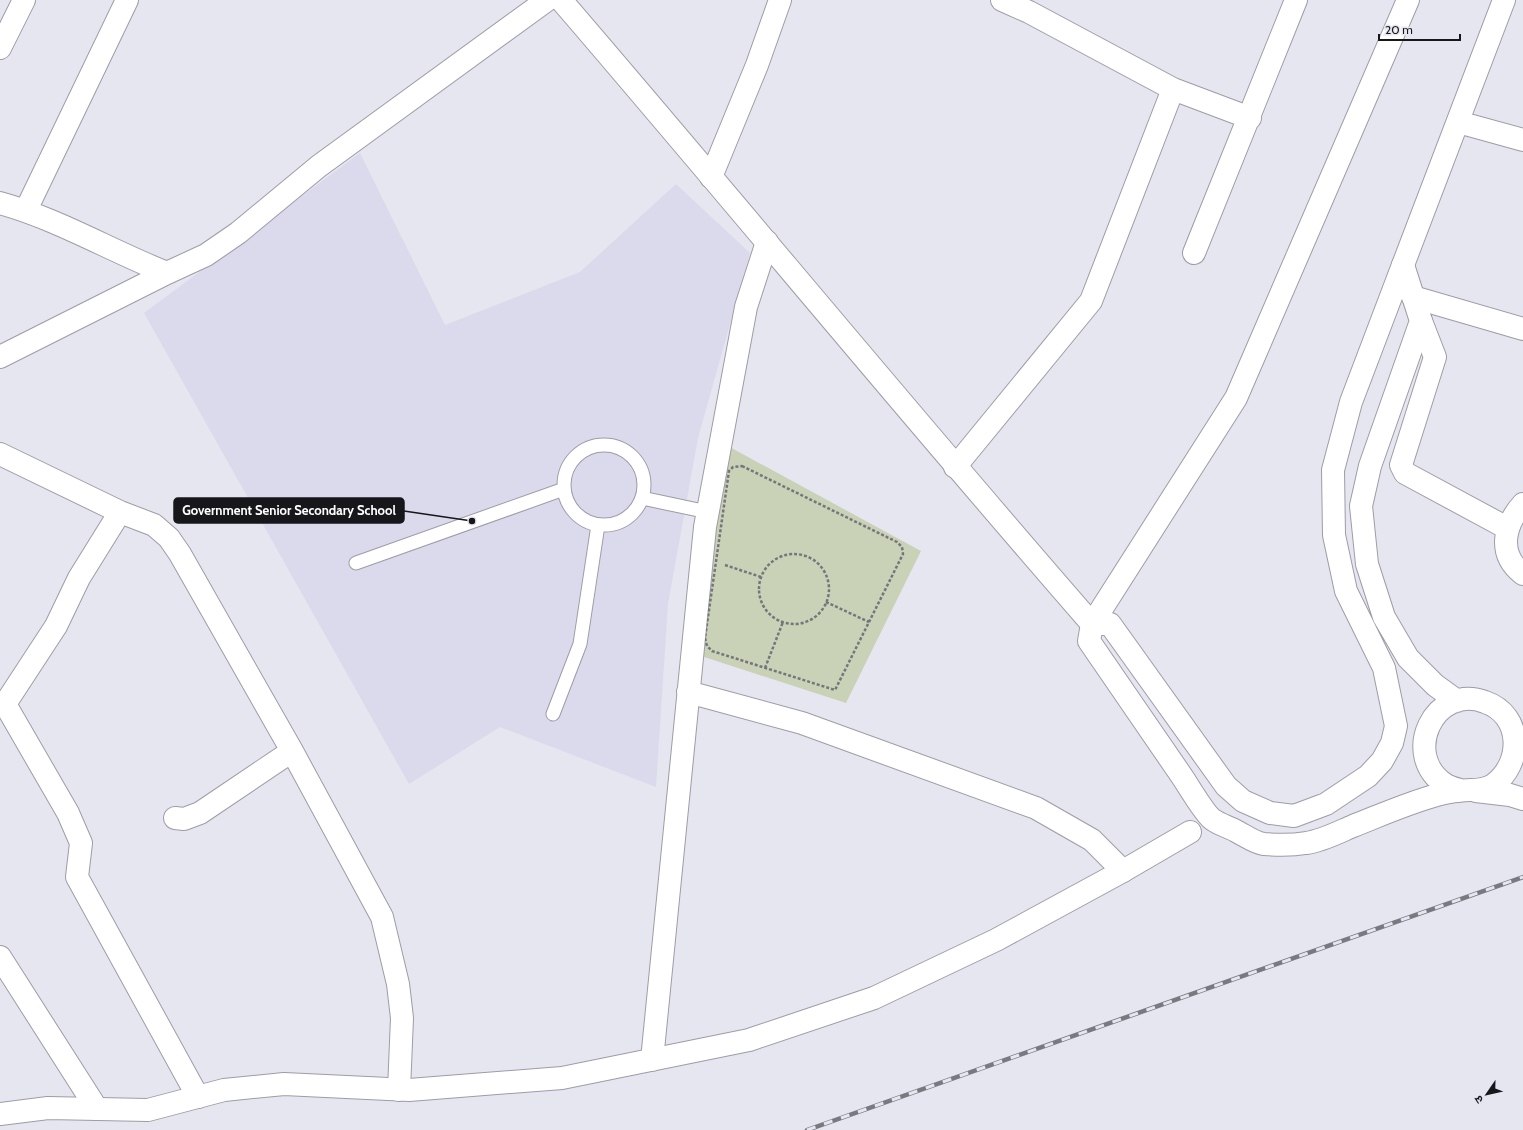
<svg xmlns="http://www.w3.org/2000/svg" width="1523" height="1130" viewBox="0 0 1523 1130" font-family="Cabin,'Noto Sans Devanagari',sans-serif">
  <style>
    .built { fill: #dbdaec }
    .green { fill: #c9d2b6 }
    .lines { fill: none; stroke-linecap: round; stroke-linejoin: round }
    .service-casing { stroke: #9d9ca7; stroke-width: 15 }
    .minor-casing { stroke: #9d9ca7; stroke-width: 24 }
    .tertiary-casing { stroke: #9d9ca7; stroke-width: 24 }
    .secondary-casing { stroke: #9d9ca7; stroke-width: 24 }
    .path { stroke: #75757c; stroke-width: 2.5; stroke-dasharray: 3 2; stroke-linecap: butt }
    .service { stroke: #fff; stroke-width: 13 }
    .minor { stroke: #fff; stroke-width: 22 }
    .tertiary { stroke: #fff; stroke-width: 22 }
    .secondary { stroke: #fff; stroke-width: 22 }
    .rail-casing { stroke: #797980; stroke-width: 4.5 }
    .rail { stroke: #e6e6f1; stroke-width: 3; stroke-dasharray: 9; stroke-linecap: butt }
    .leader { fill: none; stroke: #17171b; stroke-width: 1.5 }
    .callout-dot { fill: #17171b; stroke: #e6e6f1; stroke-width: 1.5 }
    .callout { fill: #17171b; stroke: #17171b; stroke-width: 1.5 }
    .callout-label { font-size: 13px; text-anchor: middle; font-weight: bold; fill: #fff }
  </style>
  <rect width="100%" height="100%" fill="#e6e6f1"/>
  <path class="built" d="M 360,153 L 445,325 L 580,272 L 676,184 L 750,253 L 698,438 L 668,604 L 656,787 L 500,727 L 409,784 L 144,313 Z"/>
  <path class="green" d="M 726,445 L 921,551 L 846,703 L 698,655 Z"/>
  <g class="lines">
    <defs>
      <path id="service" d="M564 485a40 40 0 1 1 80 0a40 40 0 1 1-80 0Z
        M 642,498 L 708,512
        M 356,563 L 564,489
        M 553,714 L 580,644 L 598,525"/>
      <path id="minor" d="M 1002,0 L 1029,12 L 1173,89 L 1250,118
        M 0,48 L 24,0
        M 1458,122 L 1523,140
        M 711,177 L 757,65 L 780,0
        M 0,203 C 58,219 111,251 167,273 L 206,255 L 238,233 L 319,166 L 547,0
        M 26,210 L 127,0
        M 1194,253 L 1296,0
        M 1403,265 L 1504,0
        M 1413,297 L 1523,329
        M 1421,321 L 1435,357 L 1401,465 L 1405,473 L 1507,528
        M 0,357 L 167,273
        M 0,454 L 120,512 L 154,525 L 169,538 L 180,554 L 292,751 L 382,917 L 398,984 L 402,1018 L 399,1090
        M 955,467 L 1091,301 L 1173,89
        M 1523,504 C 1504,525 1497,554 1523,574
        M 120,512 L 79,578 L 56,626 L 5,704 L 68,813 L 81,843 L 77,877 L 198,1097
        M 1092,624 L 1236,398 L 1408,0
        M 688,692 L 802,723 L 1036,808 L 1092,840 L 1123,871
        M 175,818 L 184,819 L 200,813 L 292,751
        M 0,957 L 97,1109
        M 652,1060 L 705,527 L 746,307 L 767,242"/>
      <path id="tertiary" d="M 561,0 C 739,207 912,418 1092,624
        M 0,1114 L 48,1108 L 148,1110 L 224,1090 L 284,1084 L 409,1090 L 562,1078 L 749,1040 L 874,998 L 996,940 L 1123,871 L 1190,832"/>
      <path id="secondary" d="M 1403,265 L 1351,402 L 1333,470 L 1334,535 L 1346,591 L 1384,668 L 1396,726 L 1392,743 L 1382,761 L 1368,776 L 1326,804 L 1294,816 L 1270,813 L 1243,801 L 1226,786 L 1110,624 L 1092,624 L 1089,641 C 1120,686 1150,730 1181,775 C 1188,785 1204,813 1212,819 C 1218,824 1229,827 1236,831 C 1244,835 1255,843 1264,844 C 1277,845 1294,845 1306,843 C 1322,841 1339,832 1353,826 C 1381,815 1408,803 1437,795 C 1444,793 1452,791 1459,791 C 1471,789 1482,792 1493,785 C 1523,764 1523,715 1485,702 C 1434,683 1400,756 1446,785 C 1450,787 1456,789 1460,790
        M 1403,265 L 1421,321 L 1370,466 L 1361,506 L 1367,564 L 1384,617 L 1408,658 L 1435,685 L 1457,701
        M 1476,791 L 1510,795 L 1523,799"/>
    </defs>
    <use href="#service" class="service-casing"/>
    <use href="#minor" class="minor-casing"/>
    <use href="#tertiary" class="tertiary-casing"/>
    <use href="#secondary" class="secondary-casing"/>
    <path class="path" d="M 742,466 L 897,542 L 902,547 L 903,554 L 835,690 L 712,651 L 707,646 L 705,638 L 729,471 L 733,467 Z
      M759 589a35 35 0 1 1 70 0a35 35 0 1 1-70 0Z
      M 725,565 L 761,577
      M 826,602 L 869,622
      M 765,668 L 783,622"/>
    <use href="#service" class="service"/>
    <use href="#minor" class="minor"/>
    <use href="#tertiary" class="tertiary"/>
    <use href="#secondary" class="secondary"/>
    <defs>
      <path id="rail" d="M 807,1130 L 1523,877"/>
    </defs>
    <use href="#rail" class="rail-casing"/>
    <use href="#rail" class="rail"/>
  </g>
  <path class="leader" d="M472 521L404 511"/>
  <circle class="callout-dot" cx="472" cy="521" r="4"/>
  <rect class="callout" x="174" y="498" width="230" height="25" rx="4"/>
  <g class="callout-label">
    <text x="289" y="515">Government Senior Secondary School</text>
  </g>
  <g transform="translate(1487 1094) rotate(236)" stroke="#e6e6f1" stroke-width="3" paint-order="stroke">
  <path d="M0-3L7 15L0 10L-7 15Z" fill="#17171b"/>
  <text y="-6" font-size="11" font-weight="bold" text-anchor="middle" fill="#17171b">उ</text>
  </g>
  <path d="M1379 34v6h81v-6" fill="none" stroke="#17171b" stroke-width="2"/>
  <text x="1385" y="34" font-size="12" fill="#17171b" stroke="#e6e6f1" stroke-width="3" paint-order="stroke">20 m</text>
</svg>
